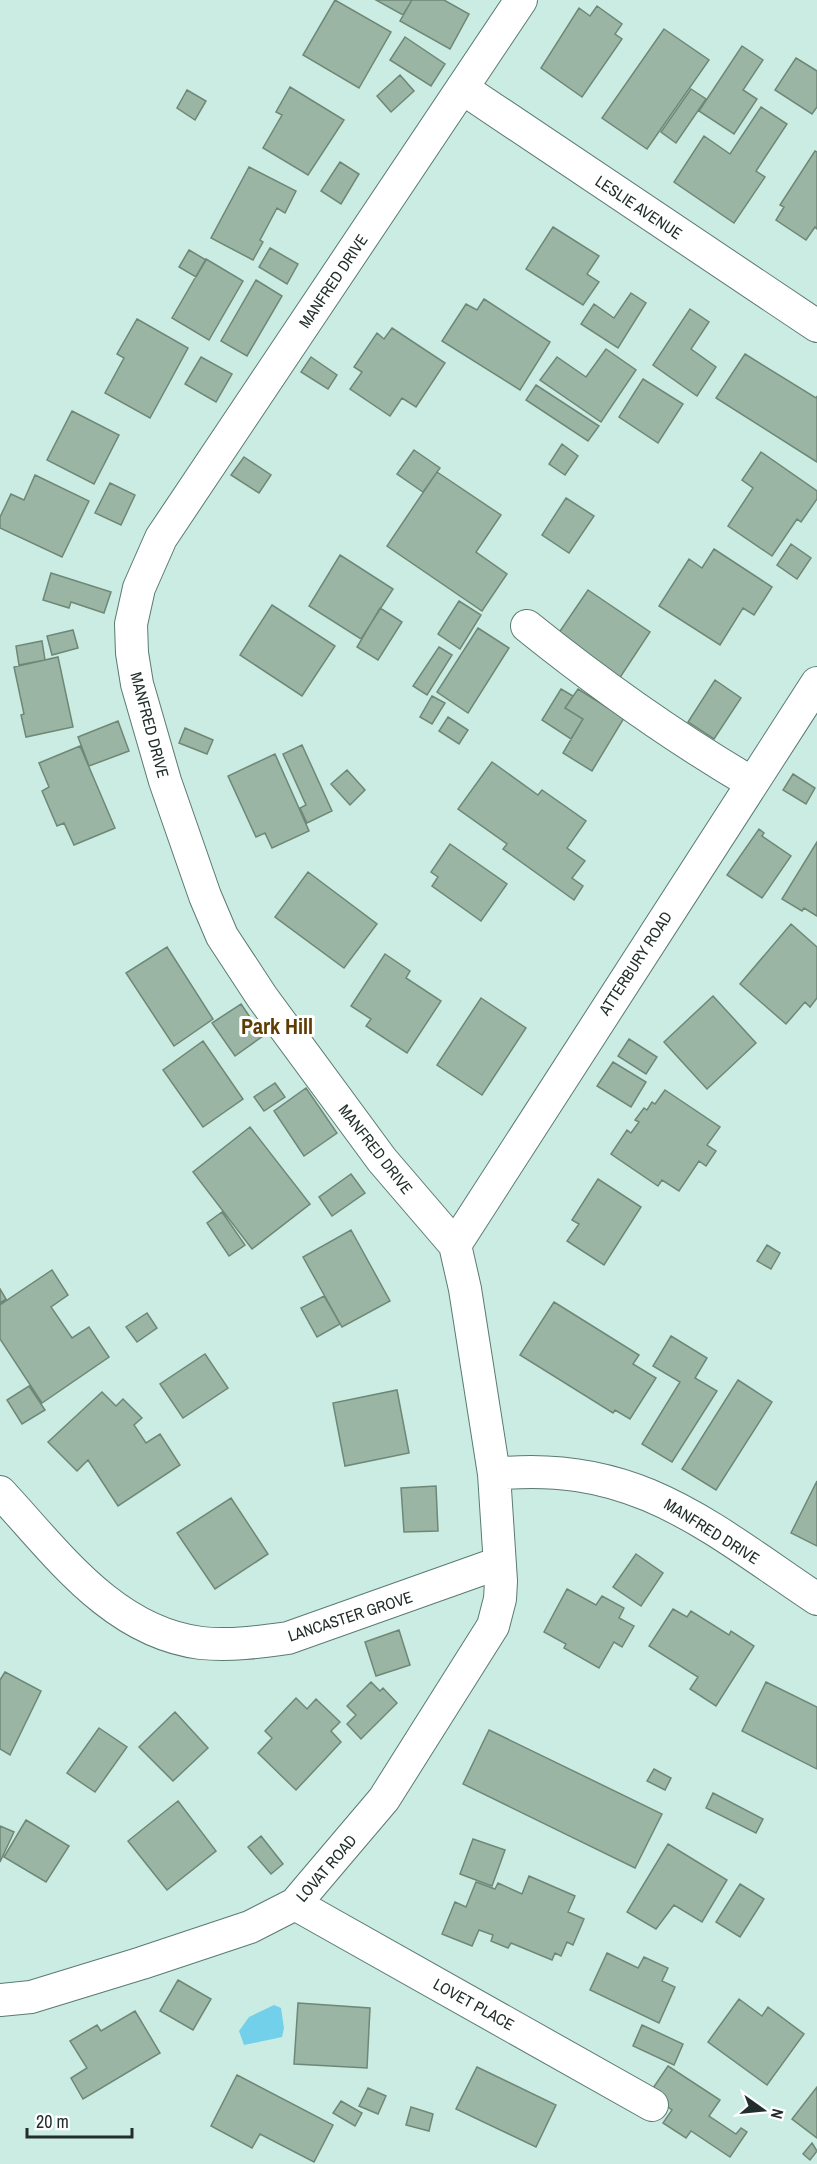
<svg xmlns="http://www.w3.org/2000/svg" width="817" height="2164" viewBox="0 0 817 2164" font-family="'Archivo Narrow',sans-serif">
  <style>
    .water { fill: #72d0eb }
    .building { fill: #9bb5a4; stroke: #6f8777; stroke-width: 1.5 }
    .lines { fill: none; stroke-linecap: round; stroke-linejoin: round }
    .street-casing { stroke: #5b7a72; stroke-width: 34 }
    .street { stroke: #fff; stroke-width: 32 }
    .labels { text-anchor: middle; stroke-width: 6; stroke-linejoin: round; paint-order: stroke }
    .street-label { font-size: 16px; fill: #212e2b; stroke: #fff }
    .district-label { font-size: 22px; font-weight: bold; fill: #5e3c04; stroke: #fff }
  </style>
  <rect width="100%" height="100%" fill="#caece2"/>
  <path class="water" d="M 274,2005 L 281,2008 L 284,2028 L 282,2037 L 244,2045 L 239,2031 L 249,2017 Z"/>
  <path class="building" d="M 335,0 L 391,32 L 359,88 L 303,55 Z
    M 376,0 L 412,0 L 403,15 Z
    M 412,0 L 444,0 L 469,14 L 450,49 L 400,21 Z
    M 597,6 L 622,24 L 615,34 L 622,39 L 582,97 L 541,68 L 579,8 L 590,16 Z
    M 664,29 L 709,60 L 647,149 L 602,118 Z
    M 405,37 L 445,64 L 431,86 L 390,60 Z
    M 742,46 L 763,60 L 743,90 L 757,99 L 734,134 L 699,111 Z
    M 796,58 L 817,71 L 817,107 L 812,114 L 775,90 Z
    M 400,75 L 414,91 L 391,112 L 377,96 Z
    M 290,87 L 344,120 L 308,175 L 263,148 L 282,115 L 276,112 Z
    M 691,89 L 706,99 L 676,143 L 661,132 Z
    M 187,90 L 206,101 L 195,120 L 177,108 Z
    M 761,107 L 787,124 L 756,171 L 765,177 L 734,223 L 674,182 L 704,136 L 730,154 Z
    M 815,151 L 817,152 L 817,229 L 815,227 L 806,240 L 776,220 L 784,207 L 780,205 Z
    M 340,162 L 359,174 L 341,204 L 321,191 Z
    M 249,167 L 296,191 L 285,213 L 277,208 L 260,240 L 263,242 L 253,260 L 211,238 Z
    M 553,227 L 599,256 L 587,274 L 599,282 L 583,305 L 526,269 Z
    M 270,248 L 298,264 L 287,284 L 259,267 Z
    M 189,250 L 206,260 L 196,277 L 179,267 Z
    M 206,259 L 243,281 L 209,340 L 172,318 Z
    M 256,280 L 282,296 L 247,356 L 221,341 Z
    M 631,293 L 646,303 L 618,348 L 581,324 L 594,304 L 614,318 Z
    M 484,299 L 550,342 L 520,390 L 442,341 L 466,304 L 477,310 Z
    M 690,309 L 709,322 L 691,349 L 716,367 L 697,396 L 653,365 Z
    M 137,319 L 188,348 L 150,418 L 105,393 L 124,358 L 117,354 Z
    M 392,328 L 445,363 L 416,407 L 402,398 L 390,416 L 350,389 L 362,372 L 354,367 L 377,333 L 384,339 Z
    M 606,349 L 636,370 L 601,422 L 540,380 L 557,357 L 586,377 Z
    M 745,354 L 816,398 L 817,396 L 817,462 L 716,398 Z
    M 201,357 L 232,374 L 216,402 L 185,384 Z
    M 311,357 L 337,375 L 328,389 L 301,372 Z
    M 643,379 L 683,404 L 658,443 L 619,417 Z
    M 536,385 L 599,426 L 588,441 L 526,400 Z
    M 72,411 L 119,435 L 94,484 L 47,460 Z
    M 562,444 L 578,456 L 565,475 L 549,464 Z
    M 414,450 L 440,468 L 423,492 L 397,474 Z
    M 761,452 L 817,491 L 817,499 L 801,522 L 797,519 L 772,556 L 728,526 L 753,488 L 742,480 Z
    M 244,457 L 271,475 L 259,493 L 231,475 Z
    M 437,472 L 501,515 L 476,552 L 507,574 L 482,611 L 387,546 Z
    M 35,475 L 89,501 L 62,557 L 0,528 L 0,517 L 11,494 L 24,500 Z
    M 110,483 L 135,495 L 121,525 L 95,513 Z
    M 566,498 L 594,516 L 569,553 L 542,535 Z
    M 791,544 L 811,558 L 797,579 L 777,565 Z
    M 714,549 L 772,587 L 754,615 L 743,608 L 720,645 L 659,606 L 689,559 L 702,568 Z
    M 340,555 L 393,589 L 361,639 L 309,606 Z
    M 51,573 L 111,592 L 104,613 L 71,602 L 69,608 L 43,600 Z
    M 588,590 L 650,632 L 619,679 L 556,637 Z
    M 459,601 L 481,615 L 460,649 L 438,634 Z
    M 272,605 L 335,646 L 302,696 L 240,655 Z
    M 380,608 L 402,622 L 378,660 L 357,647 Z
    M 478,628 L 509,648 L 468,713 L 437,692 Z
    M 73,630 L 78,648 L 52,655 L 47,636 Z
    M 42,641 L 45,660 L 19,665 L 16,646 Z
    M 439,647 L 452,655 L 427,695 L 413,686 Z
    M 58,657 L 73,727 L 26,737 L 21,715 L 24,714 L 14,667 Z
    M 715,680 L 741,698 L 714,739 L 688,722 Z
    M 561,689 L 573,696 L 565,708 L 583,719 L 571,739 L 542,720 Z
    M 578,689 L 624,718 L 592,771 L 563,753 L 583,719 L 565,708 Z
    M 432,696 L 445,703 L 432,724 L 420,717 Z
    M 448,717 L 468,730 L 459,744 L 439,731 Z
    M 118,721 L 129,751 L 89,766 L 78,737 Z
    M 185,728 L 213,740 L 207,754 L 179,743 Z
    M 302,745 L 332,811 L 307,823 L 300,808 L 306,805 L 283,754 Z
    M 80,746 L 115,828 L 74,845 L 64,823 L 57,826 L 42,791 L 49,787 L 39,763 Z
    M 275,754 L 309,831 L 272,848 L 265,833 L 256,837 L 228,776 Z
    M 492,762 L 538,795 L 542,790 L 586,821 L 567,848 L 585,861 L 572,878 L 583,886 L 574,900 L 503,849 L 507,844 L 458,809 Z
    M 347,770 L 365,790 L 350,805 L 331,784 Z
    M 793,774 L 815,788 L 806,804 L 783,790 Z
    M 759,829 L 764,833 L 762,836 L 791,856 L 762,898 L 727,875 Z
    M 817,842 L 817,916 L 804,908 L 802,911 L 782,899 Z
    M 450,844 L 507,884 L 481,921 L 432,886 L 438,877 L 431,872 Z
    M 308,872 L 377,924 L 344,968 L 275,917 Z
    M 791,924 L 817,947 L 817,998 L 810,1007 L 805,1002 L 786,1024 L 740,984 Z
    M 167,947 L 213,1019 L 174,1046 L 126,973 Z
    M 385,954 L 410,971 L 406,978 L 441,1001 L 407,1053 L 366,1026 L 371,1019 L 351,1006 Z
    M 713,996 L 756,1043 L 707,1089 L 664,1042 Z
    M 481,998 L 526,1028 L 482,1095 L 437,1065 Z
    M 241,1004 L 263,1036 L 235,1056 L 212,1023 Z
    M 629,1039 L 657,1057 L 646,1074 L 618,1056 Z
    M 203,1041 L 243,1099 L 203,1127 L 163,1070 Z
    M 613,1062 L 646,1082 L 631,1107 L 597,1086 Z
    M 275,1083 L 285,1097 L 264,1111 L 254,1097 Z
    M 306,1088 L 337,1133 L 304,1156 L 274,1111 Z
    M 665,1090 L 720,1127 L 707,1145 L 716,1151 L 706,1166 L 699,1161 L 679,1191 L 662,1180 L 658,1186 L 611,1154 L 627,1130 L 631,1133 L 639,1122 L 635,1120 L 644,1108 L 647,1110 L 652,1102 L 655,1104 Z
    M 250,1127 L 310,1204 L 252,1249 L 193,1172 Z
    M 351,1174 L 365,1193 L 332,1216 L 319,1197 Z
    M 598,1179 L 641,1207 L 604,1265 L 567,1241 L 579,1224 L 572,1220 Z
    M 222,1212 L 245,1245 L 229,1256 L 207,1223 Z
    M 351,1230 L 390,1301 L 342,1327 L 303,1257 Z
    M 767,1245 L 780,1253 L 771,1269 L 757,1261 Z
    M 52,1270 L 68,1295 L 51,1307 L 72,1338 L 89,1327 L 109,1357 L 42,1403 L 0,1339 L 0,1305 Z
    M 0,1289 L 6,1299 L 0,1303 Z
    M 324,1296 L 340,1324 L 317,1337 L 301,1308 Z
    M 554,1302 L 639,1355 L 633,1364 L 656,1378 L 630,1419 L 615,1410 L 613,1413 L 520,1355 Z
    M 147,1313 L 157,1328 L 137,1342 L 126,1327 Z
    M 671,1336 L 707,1358 L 695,1378 L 717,1391 L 672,1462 L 642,1444 L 680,1382 L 653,1366 Z
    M 205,1354 L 228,1388 L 183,1418 L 160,1384 Z
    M 738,1380 L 772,1402 L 716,1490 L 682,1469 Z
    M 29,1386 L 45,1410 L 22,1424 L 7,1400 Z
    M 397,1390 L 409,1453 L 345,1466 L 333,1403 Z
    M 102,1392 L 116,1406 L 123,1399 L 142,1418 L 134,1425 L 146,1443 L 160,1434 L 180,1465 L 118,1506 L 88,1460 L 77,1471 L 48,1442 Z
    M 817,1481 L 817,1546 L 791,1533 Z
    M 436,1486 L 438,1531 L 404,1532 L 401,1488 Z
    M 231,1498 L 268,1554 L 215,1589 L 177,1533 Z
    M 636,1554 L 663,1573 L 641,1606 L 613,1587 Z
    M 567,1589 L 596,1605 L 602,1596 L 624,1608 L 619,1618 L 634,1626 L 622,1647 L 614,1642 L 599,1668 L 564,1648 L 566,1644 L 544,1632 Z
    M 673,1609 L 687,1617 L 691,1611 L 729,1635 L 731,1631 L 754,1646 L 716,1706 L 690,1689 L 698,1677 L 649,1646 Z
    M 399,1630 L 410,1665 L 376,1676 L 365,1642 Z
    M 5,1672 L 41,1691 L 10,1755 L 0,1749 L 0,1680 Z
    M 371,1682 L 380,1691 L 383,1688 L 397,1703 L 361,1739 L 347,1724 L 356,1715 L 347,1706 Z
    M 766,1682 L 817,1707 L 817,1769 L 742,1731 Z
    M 296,1698 L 307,1709 L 316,1699 L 340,1722 L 331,1731 L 341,1742 L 296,1790 L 258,1753 L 272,1738 L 265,1731 Z
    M 175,1712 L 208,1748 L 173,1781 L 139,1747 Z
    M 99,1728 L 127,1747 L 95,1792 L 67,1773 Z
    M 489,1730 L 662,1814 L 635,1868 L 463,1784 Z
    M 654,1769 L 671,1778 L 665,1790 L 647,1781 Z
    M 713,1793 L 763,1819 L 756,1833 L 706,1808 Z
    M 178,1801 L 216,1851 L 167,1890 L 128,1841 Z
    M 26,1820 L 69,1846 L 46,1882 L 4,1857 Z
    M 0,1826 L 14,1832 L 0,1862 Z
    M 261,1836 L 283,1864 L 271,1874 L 248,1847 Z
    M 473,1839 L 505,1850 L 492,1886 L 460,1874 Z
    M 668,1844 L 727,1880 L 702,1922 L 674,1905 L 656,1929 L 627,1912 Z
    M 529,1876 L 575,1896 L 568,1912 L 584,1919 L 573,1945 L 567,1942 L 561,1956 L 555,1953 L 552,1960 L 511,1943 L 508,1948 L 491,1941 L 493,1935 L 479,1930 L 472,1946 L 442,1934 L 455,1902 L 466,1907 L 476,1882 L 495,1889 L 498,1883 L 522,1894 Z
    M 740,1884 L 764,1899 L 740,1937 L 716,1922 Z
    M 607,1953 L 638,1968 L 644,1957 L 668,1968 L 662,1981 L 675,1987 L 659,2023 L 590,1990 Z
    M 178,1980 L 211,1999 L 193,2030 L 160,2011 Z
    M 739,1999 L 762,2016 L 768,2007 L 804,2034 L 767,2085 L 708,2042 Z
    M 298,2003 L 370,2008 L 367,2068 L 294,2064 Z
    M 135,2011 L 160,2053 L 83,2099 L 71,2078 L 87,2068 L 70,2041 L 97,2025 L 101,2031 Z
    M 642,2025 L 683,2044 L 674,2065 L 633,2046 Z
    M 668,2066 L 720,2100 L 709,2116 L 736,2134 L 741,2128 L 747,2132 L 730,2157 L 691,2131 L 686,2138 L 663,2123 L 672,2110 L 649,2094 Z
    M 477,2067 L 556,2105 L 536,2147 L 456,2109 Z
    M 237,2075 L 333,2125 L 314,2162 L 260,2134 L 252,2148 L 211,2126 Z
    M 817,2087 L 817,2138 L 792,2119 Z
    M 368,2088 L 386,2096 L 378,2114 L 359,2106 Z
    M 341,2101 L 362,2113 L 355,2126 L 333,2113 Z
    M 411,2107 L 433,2114 L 429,2131 L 406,2125 Z
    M 812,2143 L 817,2151 L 810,2160 L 803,2154 Z"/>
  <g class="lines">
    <defs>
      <path id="street" d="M 462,88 L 817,326
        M 527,626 C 599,684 672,736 752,783
        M 455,1245 L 817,683
        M 494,1474 C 634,1459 708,1526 817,1599
        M 0,1492 C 56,1552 112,1632 201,1643 C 230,1646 259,1642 288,1638 L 499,1563
        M 295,1904 L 652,2105
        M 0,2000 L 31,1997 L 142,1963 L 250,1927 L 295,1904 L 384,1799 L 493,1626 L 500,1599 L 501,1581 L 494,1474 L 465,1289 L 455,1245 L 382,1160 L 262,997 L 222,936 L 205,896 L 165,781 L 137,684 L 132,653 L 131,624 L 139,588 L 161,538 L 521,0"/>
    </defs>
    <use href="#street" class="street-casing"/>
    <use href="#street" class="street"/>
  </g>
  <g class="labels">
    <g class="street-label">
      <text transform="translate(639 207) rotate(34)" y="6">LESLIE AVENUE</text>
      <text transform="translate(333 281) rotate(-56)" y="6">MANFRED DRIVE</text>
      <text transform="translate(150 725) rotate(75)" y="6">MANFRED DRIVE</text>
      <text transform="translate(635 963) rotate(-57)" y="6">ATTERBURY ROAD</text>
      <text transform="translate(376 1149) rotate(52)" y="6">MANFRED DRIVE</text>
      <text transform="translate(712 1531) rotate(32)" y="6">MANFRED DRIVE</text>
      <text transform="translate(350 1616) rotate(-18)" y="6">LANCASTER GROVE</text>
      <text transform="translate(326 1868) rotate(-49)" y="6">LOVAT ROAD</text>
      <text transform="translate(474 2004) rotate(29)" y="6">LOVET PLACE</text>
    </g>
    <g class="district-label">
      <text x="277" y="1034">Park Hill</text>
    </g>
  </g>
  <g transform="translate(763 2110) rotate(105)" stroke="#ffffff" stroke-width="4.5" paint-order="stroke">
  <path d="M0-4.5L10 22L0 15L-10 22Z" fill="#212e2b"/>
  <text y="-9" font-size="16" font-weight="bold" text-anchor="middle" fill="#212e2b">N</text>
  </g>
  <path d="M27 2128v9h105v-9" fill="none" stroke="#212e2b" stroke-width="3"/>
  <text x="36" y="2128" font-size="18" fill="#212e2b" stroke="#ffffff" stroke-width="4.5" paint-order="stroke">20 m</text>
</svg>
